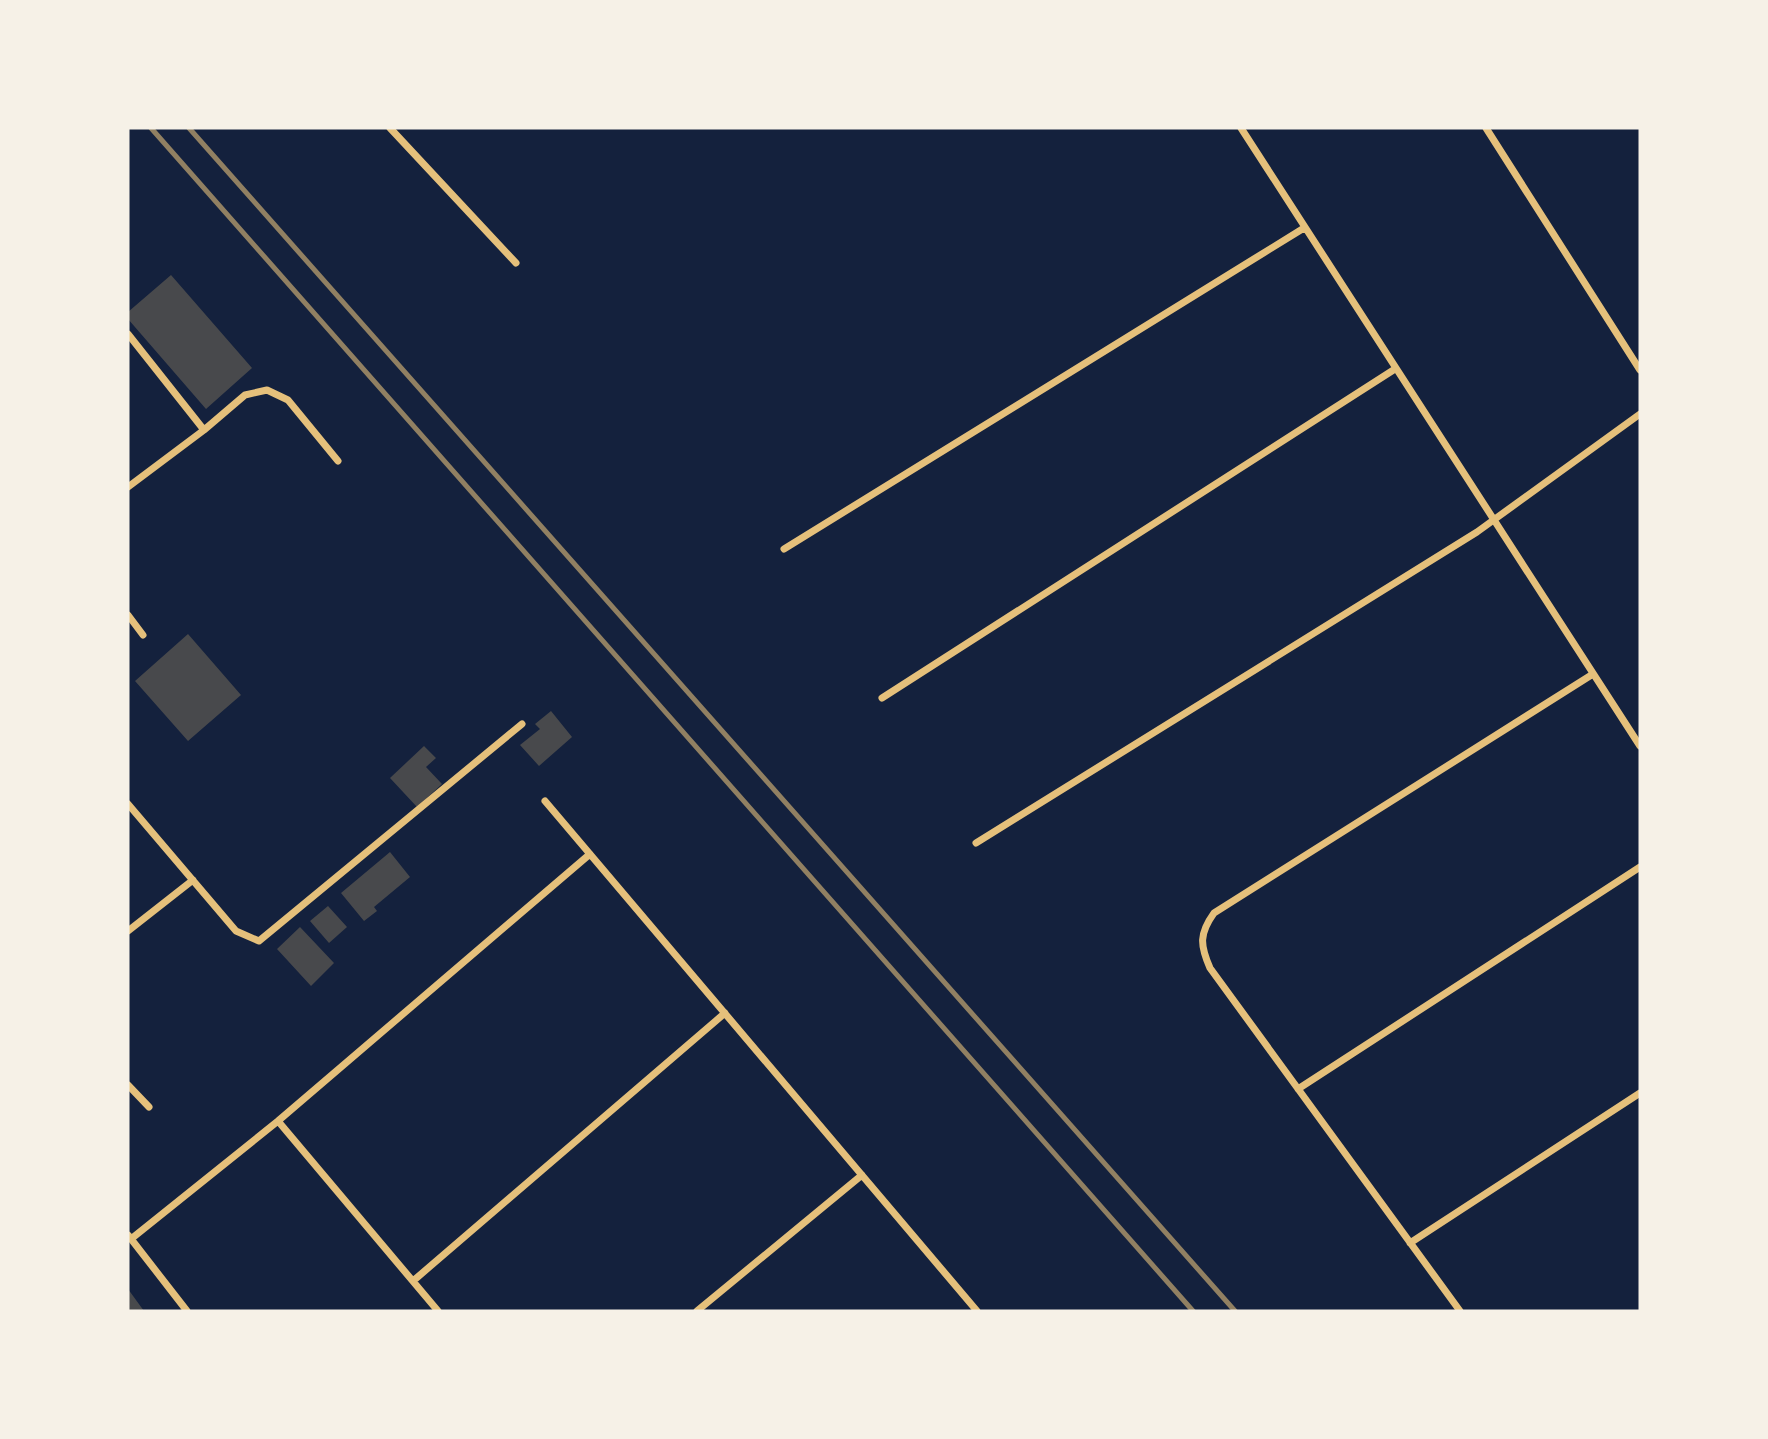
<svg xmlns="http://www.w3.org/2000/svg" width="1768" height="1439" viewBox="0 0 1768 1439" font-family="'Zilla Slab',serif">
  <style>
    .building { fill: #48494c }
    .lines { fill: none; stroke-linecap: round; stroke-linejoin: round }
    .minor { stroke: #e5c07b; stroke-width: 7 }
    .rail { stroke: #918062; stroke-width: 5 }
  </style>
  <rect width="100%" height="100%" fill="#14213d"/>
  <path class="building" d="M 171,275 L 252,368 L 206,409 L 128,319 L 128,312 Z
    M 188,634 L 241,695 L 188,741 L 135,681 Z
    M 551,711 L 572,737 L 539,766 L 520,745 L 540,729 L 535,724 Z
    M 424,746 L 436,758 L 426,767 L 442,784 L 417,807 L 390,778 Z
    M 390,852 L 410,877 L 374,907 L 377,911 L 364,921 L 341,893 Z
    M 328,906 L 347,927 L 329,943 L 310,921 Z
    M 300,927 L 334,963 L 311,986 L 277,949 Z
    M 128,1289 L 144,1311 L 128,1311 Z"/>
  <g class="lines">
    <path class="minor" d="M 390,128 L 516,263
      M 1241,128 L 1640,746
      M 1486,128 L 1640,370
      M 128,334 L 204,430 L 245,395 L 267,390 L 288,400 L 338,461
      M 128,487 L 204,430
      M 784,549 L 1304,228
      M 128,615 L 143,635
      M 882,698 L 1395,369
      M 545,801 L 977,1311
      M 128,804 L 236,931 L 259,941 L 522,724
      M 976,843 L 1477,532 L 1640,414
      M 128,931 L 193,880
      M 128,1085 L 149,1107
      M 1298,1089 L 1640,867
      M 278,1121 L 438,1311
      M 128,1235 L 187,1311
      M 131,1239 L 278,1121 L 590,854
      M 1410,1243 L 1640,1093
      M 413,1281 L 725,1013
      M 697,1311 L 862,1175
      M 1460,1311 L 1210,968 C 1200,945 1199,934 1214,913 L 1593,674"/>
    <path class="rail" d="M 151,128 L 1193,1311
      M 189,128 L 1235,1311"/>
  </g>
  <rect width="1768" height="1439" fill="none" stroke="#f6f1e7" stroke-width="259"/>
</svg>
